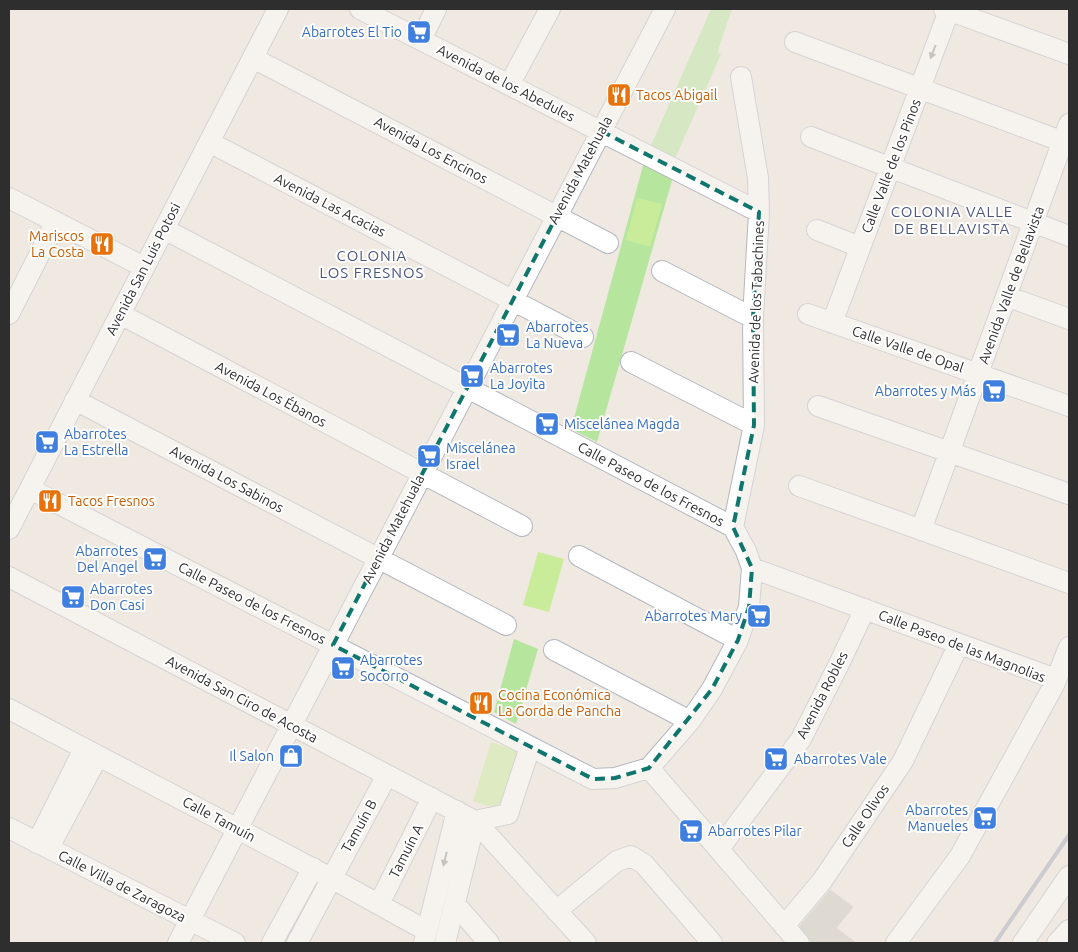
<svg xmlns="http://www.w3.org/2000/svg" width="1078" height="952" viewBox="0 0 1078 952" font-family="Ubuntu,sans-serif">
  <style>
    .green { fill: #b6e59e }
    .pitch { fill: #c9ec9a }
    .building { fill: #cbc7bf; stroke: #cbc5ba }
    .lines { fill: none; stroke-linecap: round; stroke-linejoin: round }
    .minor-casing { stroke: #b4b7c1; stroke-width: 22 }
    .minor { stroke: #fff; stroke-width: 20 }
    .rail { stroke: #a3a6b8; stroke-width: 4 }
    .oneway { fill: #969696 }
    .marked { fill: none; stroke: #0f766e; stroke-width: 4; stroke-dasharray: 10 6; stroke-linejoin: round }
    .labels { text-anchor: middle; stroke-width: 4; stroke-linejoin: round; paint-order: stroke }
    .shop-label { font-size: 14px; fill: #366cbe; stroke: #fff; text-anchor: start }
    .street-label { font-size: 14px; fill: #2e2e2e; stroke: #fff }
    .food-label { font-size: 14px; fill: #c56008; stroke: #fff; text-anchor: start }
    .neighbourhood-label { font-size: 15px; letter-spacing: 1px; fill: #4d5680; stroke: #fff }
  </style>
  <rect width="100%" height="100%" fill="#efe9e1"/>
  <path class="green" d="M 711,9 L 732,9 L 717,53 L 721,54 L 674,161 L 649,150 Z
    M 644,162 L 673,177 L 597,442 L 571,429 Z
    M 514,639 L 538,649 L 516,724 L 494,712 Z"/>
  <path class="pitch" d="M 637,198 L 662,204 L 650,247 L 626,240 Z
    M 538,552 L 564,559 L 549,612 L 523,605 Z
    M 491,742 L 520,751 L 501,810 L 473,801 Z"/>
  <path class="building" d="M 830,890 L 853,907 L 836,928 L 856,943 L 813,943 L 800,926 Z"/>
  <g class="lines">
    <defs>
      <path id="minor" d="M 360,9 L 759,212
        M 955,9 L 959,14 L 1069,54
        M 421,40 L 436,9
        M 795,42 L 1069,144
        M 253,58 L 608,243
        M 509,85 L 550,9
        M 811,137 L 1069,236
        M 209,142 L 583,337
        M 9,198 L 144,267
        M 817,230 L 860,247
        M 662,271 L 753,318
        M 1006,296 L 1069,319
        M 9,314 L 56,222
        M 120,314 L 522,526
        M 808,314 L 1069,406
        M 832,323 L 947,16 L 944,9
        M 631,362 L 754,425
        M 75,400 L 506,625
        M 818,406 L 1069,494
        M 799,486 L 1069,583
        M 30,489 L 593,779 L 615,778 L 649,768 L 690,721 L 712,689 L 738,640 L 749,607 L 752,568 L 746,551 L 733,527 L 164,229
        M 733,527 L 754,425 L 753,318 L 759,212 L 758,178 L 741,77
        M 9,529 L 278,9
        M 921,530 L 1069,124
        M 579,556 L 738,640
        M 752,568 L 1050,677 L 1054,685 L 960,856 L 896,943
        M 9,577 L 475,821 L 586,943
        M 554,650 L 690,721
        M 1054,685 L 1069,647
        M 9,709 L 331,878 L 427,931
        M 649,768 L 799,943
        M 475,821 L 508,814 L 530,747
        M 9,828 L 235,943
        M 54,838 L 98,756
        M 37,843 L 84,749
        M 719,849 L 801,739 L 839,664 L 865,609
        M 379,904 L 432,798
        M 455,904 L 489,943
        M 556,911 L 617,861 L 631,856 L 644,864 L 712,943
        M 784,926 L 822,881 L 903,761 L 959,644
        M 178,943 L 665,9
        M 272,943 L 313,868
        M 297,943 L 387,775
        M 424,943 L 457,811
        M 445,943 L 475,821
        M 1023,943 L 1069,876
        M 1057,943 L 1069,930"/>
    </defs>
    <use href="#minor" class="minor-casing"/>
    <use href="#minor" class="minor"/>
    <path class="rail" d="M 995,943 L 1069,835"/>
  </g>
  <defs><path id="oneway-solid" d="M-6-.8H1V-3.2L6.5 0L1 3.2V.8H-6Z" transform="scale(1.25)"/></defs>
  <g class="oneway">
    <use href="#oneway-solid" transform="translate(933 52) rotate(111)"/>
    <use href="#oneway-solid" transform="translate(445 859) rotate(104)"/>
  </g>
  <path d="M0 0H1078V952H0ZM 601,131 L 759,212 L 753,318 L 754,425 L 733,527 L 752,568 L 749,607 L 738,640 L 712,689 L 649,768 L 615,778 L 593,779 L 333,645 Z" fill="#efe9e1" fill-opacity=".55" fill-rule="evenodd"/>
  <path class="marked" d="M 601,131 L 759,212 L 753,318 L 754,425 L 733,527 L 752,568 L 749,607 L 738,640 L 712,689 L 649,768 L 615,778 L 593,779 L 333,645 Z"/>
  <defs>
    <symbol id="supermarket-square" viewBox="-11 -11 22 22"><rect x="-9" y="-9" width="18" height="18" rx="4" fill="#3f7fe0" stroke="#fff"/><path d="M-6-5.5h2.5l.6 2H6L4.5 2H-2.5L-4.4-4H-6ZM-1.5 3.2a1.3 1.3 0 1 0 .1 0ZM3 3.2a1.3 1.3 0 1 0 .1 0Z" fill="#fff"/></symbol>
    <symbol id="restaurant-square" viewBox="-11 -11 22 22"><rect x="-9" y="-9" width="18" height="18" rx="4" fill="#e8710a" stroke="#fff"/><path d="M-5-6h1v4h1v-4h1v4h1v-4h1v5L-1.5 .5V6h-2V.5L-5-1ZM5-6V6H3V1.5H1.5Q1.5-4 5-6Z" fill="#fff"/></symbol>
    <symbol id="shop-square" viewBox="-11 -11 22 22"><rect x="-9" y="-9" width="18" height="18" rx="4" fill="#3f7fe0" stroke="#fff"/><path d="M-5-2.5h2.3a2.7 3.5 0 0 1 5.4 0H5L5.5 6h-11ZM-1.5-2.5h3a1.5 2.3 0 0 0-3 0Z" fill="#fff"/></symbol>
  </defs>
  <g fill-rule="evenodd">
    <use href="#supermarket-square" x="405" y="18" width="28" height="28"/>
    <use href="#restaurant-square" x="605" y="81" width="28" height="28"/>
    <use href="#restaurant-square" x="88" y="230" width="28" height="28"/>
    <use href="#supermarket-square" x="494" y="321" width="28" height="28"/>
    <use href="#supermarket-square" x="458" y="362" width="28" height="28"/>
    <use href="#supermarket-square" x="980" y="377" width="28" height="28"/>
    <use href="#supermarket-square" x="533" y="410" width="28" height="28"/>
    <use href="#supermarket-square" x="33" y="428" width="28" height="28"/>
    <use href="#supermarket-square" x="415" y="442" width="28" height="28"/>
    <use href="#restaurant-square" x="36" y="487" width="28" height="28"/>
    <use href="#supermarket-square" x="141" y="545" width="28" height="28"/>
    <use href="#supermarket-square" x="59" y="583" width="28" height="28"/>
    <use href="#supermarket-square" x="745" y="602" width="28" height="28"/>
    <use href="#supermarket-square" x="329" y="654" width="28" height="28"/>
    <use href="#restaurant-square" x="467" y="689" width="28" height="28"/>
    <use href="#shop-square" x="277" y="742" width="28" height="28"/>
    <use href="#supermarket-square" x="762" y="745" width="28" height="28"/>
    <use href="#supermarket-square" x="971" y="804" width="28" height="28"/>
    <use href="#supermarket-square" x="677" y="817" width="28" height="28"/>
  </g>
  <g class="labels">
    <g class="shop-label">
      <text x="402" y="37" text-anchor="end">Abarrotes El Tio</text>
      <text x="526" y="332">Abarrotes<tspan x="526" dy="16">La Nueva</tspan></text>
      <text x="490" y="373">Abarrotes<tspan x="490" dy="16">La Joyita</tspan></text>
      <text x="976" y="396" text-anchor="end">Abarrotes y Más</text>
      <text x="564" y="429">Miscelánea Magda</text>
      <text x="64" y="439">Abarrotes<tspan x="64" dy="16">La Estrella</tspan></text>
      <text x="446" y="453">Miscelánea<tspan x="446" dy="16">Israel</tspan></text>
      <text x="138" y="556" text-anchor="end">Abarrotes<tspan x="138" dy="16">Del Angel</tspan></text>
      <text x="90" y="594">Abarrotes<tspan x="90" dy="16">Don Casi</tspan></text>
      <text x="742" y="621" text-anchor="end">Abarrotes Mary</text>
      <text x="360" y="665">Abarrotes<tspan x="360" dy="16">Socorro</tspan></text>
      <text x="274" y="761" text-anchor="end">Il Salon</text>
      <text x="794" y="764">Abarrotes Vale</text>
      <text x="968" y="815" text-anchor="end">Abarrotes<tspan x="968" dy="16">Manueles</tspan></text>
      <text x="708" y="836">Abarrotes Pilar</text>
    </g>
    <g class="street-label">
      <text transform="translate(506 83) rotate(27)" y="5">Avenida de los Abedules</text>
      <text transform="translate(431 150) rotate(28)" y="5">Avenida Los Encinos</text>
      <text transform="translate(891 166) rotate(-69)" y="5">Calle Valle de los Pinos</text>
      <text transform="translate(580 170) rotate(-62)" y="5">Avenida Matehuala</text>
      <text transform="translate(330 205) rotate(27)" y="5">Avenida Las Acacias</text>
      <text transform="translate(143 269) rotate(-63)" y="5">Avenida San Luis Potosi</text>
      <text transform="translate(1011 285) rotate(-70)" y="5">Avenida Valle de Bellavista</text>
      <text transform="translate(756 302) rotate(-88)" y="5">Avenida de los Tabachines</text>
      <text transform="translate(908 349) rotate(19)" y="5">Calle Valle de Opal</text>
      <text transform="translate(271 394) rotate(28)" y="5">Avenida Los Ébanos</text>
      <text transform="translate(227 479) rotate(28)" y="5">Avenida Los Sabinos</text>
      <text transform="translate(651 484) rotate(28)" y="5">Calle Paseo de los Fresnos</text>
      <text transform="translate(393 529) rotate(-63)" y="5">Avenida Matehuala</text>
      <text transform="translate(252 603) rotate(27)" y="5">Calle Paseo de los Fresnos</text>
      <text transform="translate(962 646) rotate(21)" y="5">Calle Paseo de las Magnolias</text>
      <text transform="translate(822 695) rotate(-63)" y="5">Avenida Robles</text>
      <text transform="translate(242 699) rotate(28)" y="5">Avenida San Ciro de Acosta</text>
      <text transform="translate(865 816) rotate(-56)" y="5">Calle Olivos</text>
      <text transform="translate(219 819) rotate(28)" y="5">Calle Tamuín</text>
      <text transform="translate(359 826) rotate(-61)" y="5">Tamuín B</text>
      <text transform="translate(406 851) rotate(-63)" y="5">Tamuín A</text>
      <text transform="translate(122 886) rotate(27)" y="5">Calle Villa de Zaragoza</text>
    </g>
    <g class="food-label">
      <text x="636" y="100">Tacos Abigail</text>
      <text x="84" y="241" text-anchor="end">Mariscos<tspan x="84" dy="16">La Costa</tspan></text>
      <text x="68" y="506">Tacos Fresnos</text>
      <text x="498" y="700">Cocina Económica<tspan x="498" dy="16">La Gorda de Pancha</tspan></text>
    </g>
    <g class="neighbourhood-label">
      <text x="952" y="217">COLONIA VALLE<tspan x="952" dy="17">DE BELLAVISTA</tspan></text>
      <text x="372" y="261">COLONIA<tspan x="372" dy="17">LOS FRESNOS</tspan></text>
    </g>
  </g>
  <rect width="1078" height="952" fill="none" stroke="#2e2e2e" stroke-width="20"/>
</svg>
